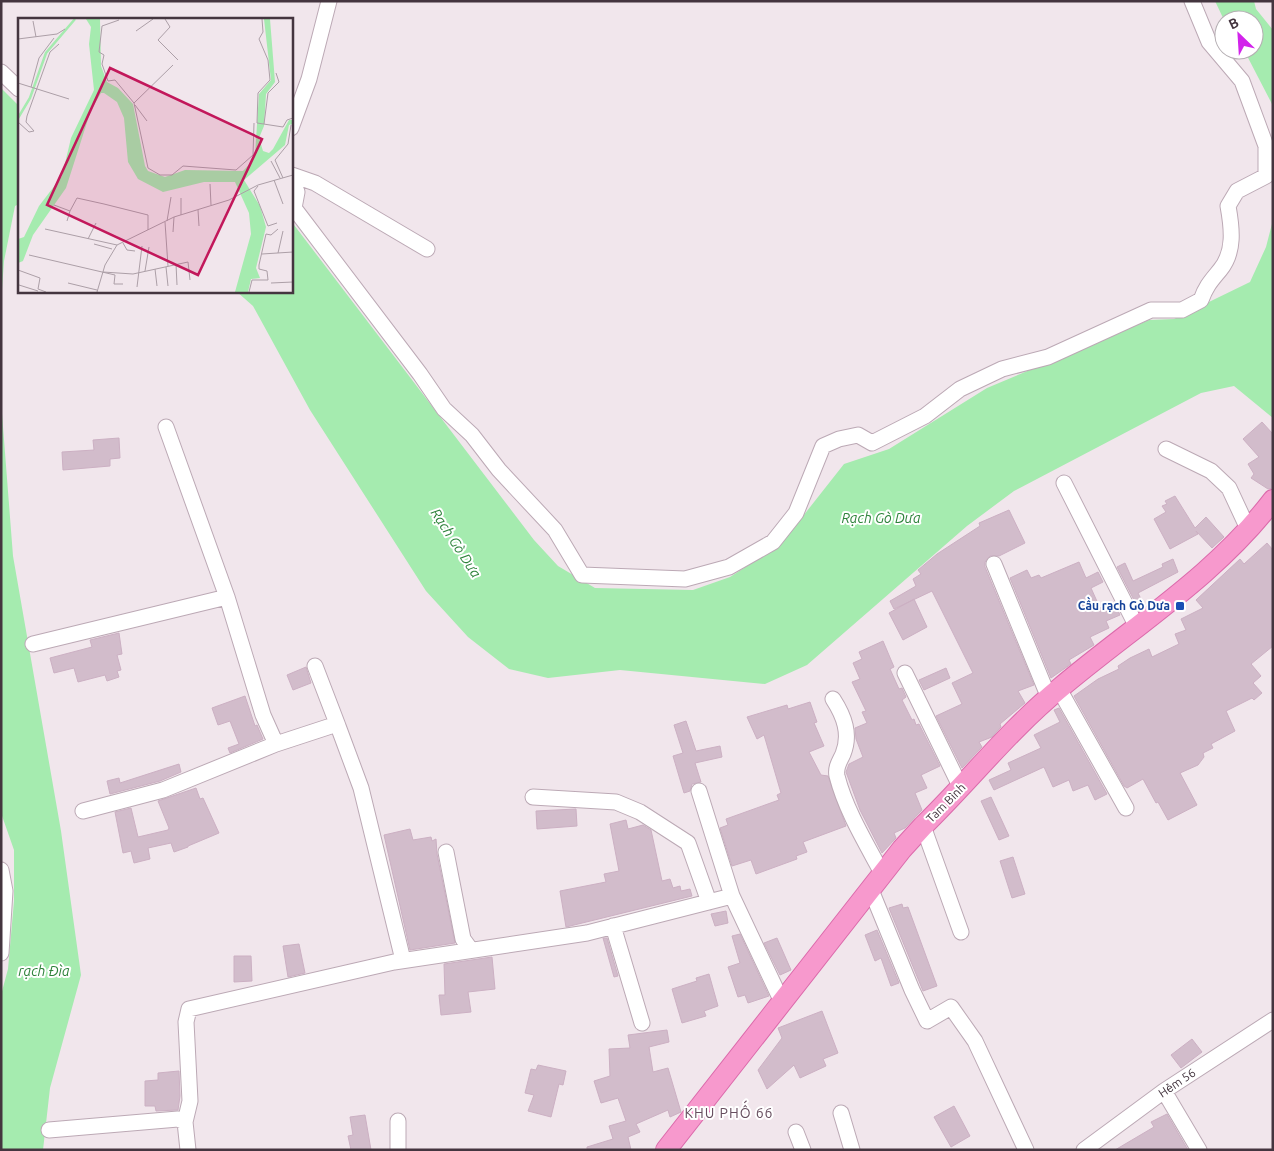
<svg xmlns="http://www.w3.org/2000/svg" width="1274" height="1151" viewBox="0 0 1274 1151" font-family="Ubuntu,sans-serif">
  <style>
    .water { fill: #a5ebaf }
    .building { fill: #d2bccb; stroke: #ccb0c3 }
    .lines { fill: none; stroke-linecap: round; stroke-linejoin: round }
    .minor-casing { stroke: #bca9b5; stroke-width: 17 }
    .major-casing { stroke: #db6aab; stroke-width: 22 }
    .minor { stroke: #fff; stroke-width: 15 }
    .major { stroke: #f799cd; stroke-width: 20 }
    .transit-dot { fill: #1a4fb4; stroke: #fff; stroke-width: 2 }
    .labels { text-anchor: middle; stroke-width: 4; stroke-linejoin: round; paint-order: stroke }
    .transit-label { font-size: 12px; font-weight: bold; fill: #164399; stroke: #fff; text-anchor: end }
    .street-label { font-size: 12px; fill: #44353f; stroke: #fff }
    .water-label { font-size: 14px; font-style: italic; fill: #2d823a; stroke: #fff }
    .neighbourhood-label { font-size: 14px; letter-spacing: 1px; fill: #664d5e; stroke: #fff }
    .inset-river { fill: none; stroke: #a5ebaf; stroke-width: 2.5 }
    .inset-road { fill: none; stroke: #ac9fa7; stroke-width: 1 }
    .view { fill: #c2185b; fill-opacity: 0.15; stroke: #c2185b; stroke-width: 2.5 }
    .inset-edge { fill: none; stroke: #44353f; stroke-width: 2.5 }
  </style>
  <rect width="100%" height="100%" fill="#f1e6ec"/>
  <path class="water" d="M 1215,1 L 1254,1 L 1256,9 L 1273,30 L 1273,106 L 1244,50 L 1254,50 L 1254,20 L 1224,20 Z
    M 1,88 L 19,106 L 19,204 L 15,206 L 4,261 L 1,303 Z
    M 1273,220 L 1273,418 L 1234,386 L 1201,393 L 1014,491 L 967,526 L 807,665 L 765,684 L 620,670 L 548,678 L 509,669 L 468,637 L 426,591 L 310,410 L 253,306 L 236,291 L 291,291 L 291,221 L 534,540 L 558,566 L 595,588 L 693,590 L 730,577 L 781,544 L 844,464 L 889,449 L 987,388 L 1149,320 L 1174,319 L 1250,282 L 1266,247 Z
    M 1,401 L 13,556 L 61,831 L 81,975 L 50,1088 L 43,1150 L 1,1150 L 1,995 L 8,969 L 14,901 L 14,850 L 1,813 Z"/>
  <path class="building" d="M 1262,422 L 1273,434 L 1273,488 L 1268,489 L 1251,478 L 1254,474 L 1248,464 L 1259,457 L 1243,439 Z
    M 119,438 L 120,458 L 110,459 L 110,466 L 63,470 L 62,452 L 94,450 L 93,440 Z
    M 1175,496 L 1195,528 L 1206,517 L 1224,537 L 1212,548 L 1196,531 L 1198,534 L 1170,549 L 1154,519 L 1166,512 L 1162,506 L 1167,504 L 1165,501 Z
    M 1009,510 L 1025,543 L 999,556 L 990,556 L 985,562 L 985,567 L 1034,685 L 1018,691 L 1025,703 L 1000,724 L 1001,727 L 992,737 L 979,742 L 982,747 L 962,768 L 936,716 L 962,704 L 952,683 L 973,673 L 932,591 L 894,609 L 890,601 L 916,586 L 913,579 L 921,574 L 918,570 L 937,554 L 980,526 L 979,523 Z
    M 1267,543 L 1273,550 L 1273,646 L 1251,664 L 1261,676 L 1253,683 L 1262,693 L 1254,700 L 1252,698 L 1226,711 L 1235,731 L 1211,744 L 1213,748 L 1203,753 L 1204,757 L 1198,765 L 1180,773 L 1197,805 L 1168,820 L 1158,802 L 1156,803 L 1143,779 L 1127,788 L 1124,786 L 1074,696 L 1098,679 L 1119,669 L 1118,666 L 1130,658 L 1149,649 L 1152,657 L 1179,644 L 1175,634 L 1186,630 L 1181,619 L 1203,608 L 1196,600 L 1240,559 L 1244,564 Z
    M 1173,559 L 1178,572 L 1138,593 L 1141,599 L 1135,602 L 1117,567 L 1125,563 L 1133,581 L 1163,567 L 1162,564 Z
    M 1079,562 L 1086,578 L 1098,572 L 1103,582 L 1091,588 L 1100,608 L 1114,602 L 1120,615 L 1106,621 L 1109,628 L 1090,637 L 1094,645 L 1069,660 L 1071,664 L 1051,678 L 1010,578 L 1027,570 L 1031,578 L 1039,575 L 1041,578 Z
    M 914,599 L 927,627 L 903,640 L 889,613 Z
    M 119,633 L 122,654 L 117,655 L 121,670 L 117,671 L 119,677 L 107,681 L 105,675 L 78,682 L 74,668 L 54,673 L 50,658 L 92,647 L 90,640 Z
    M 883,641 L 894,667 L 890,669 L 899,689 L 902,688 L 906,697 L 902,700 L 912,720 L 914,719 L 916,725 L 919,724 L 940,766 L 921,775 L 927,788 L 915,793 L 922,810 L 905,828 L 894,833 L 896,838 L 882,853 L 860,810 L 846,772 L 849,764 L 863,757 L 856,739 L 855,728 L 867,723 L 862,712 L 866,711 L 852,682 L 860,679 L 853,663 L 862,659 L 859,652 Z
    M 306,667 L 311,683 L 293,690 L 287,675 Z
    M 946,668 L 950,678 L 924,690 L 919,680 Z
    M 245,696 L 255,726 L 257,725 L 263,739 L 230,753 L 228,748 L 239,744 L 230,721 L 218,725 L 212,708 Z
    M 810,702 L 817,722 L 814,723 L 824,746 L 809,752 L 821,775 L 828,776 L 846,826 L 803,842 L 807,852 L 796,856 L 797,859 L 756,874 L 751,860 L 732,866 L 720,828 L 728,825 L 726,819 L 779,800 L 777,795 L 781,793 L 764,735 L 757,739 L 747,717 L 787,705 L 788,709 Z
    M 1059,708 L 1107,794 L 1095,800 L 1088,785 L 1073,791 L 1069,780 L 1053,787 L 1044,767 L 994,790 L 989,780 L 1011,770 L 1008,763 L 1041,748 L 1034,735 L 1060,722 L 1054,710 Z
    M 686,721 L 696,751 L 720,746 L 722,757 L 695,763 L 701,782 L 692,784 L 690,791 L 684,793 L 673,756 L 683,753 L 674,725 Z
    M 179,764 L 181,772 L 160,781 L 110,794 L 107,781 L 119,778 L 120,783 Z
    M 196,788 L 200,799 L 203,798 L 219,833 L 188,846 L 188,847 L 174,852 L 171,843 L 148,848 L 150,859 L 134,863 L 131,851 L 123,853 L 115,812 L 131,808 L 138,837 L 168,830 L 169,828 L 158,801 Z
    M 991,797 L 1009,836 L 999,840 L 981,801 Z
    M 576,809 L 577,826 L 537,829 L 536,811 Z
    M 626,820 L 628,829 L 643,825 L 651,830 L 662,881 L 670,879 L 673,888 L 680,886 L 681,891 L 690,889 L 692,896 L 566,927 L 560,891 L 606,882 L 604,874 L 619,871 L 610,824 Z
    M 410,829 L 413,840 L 431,837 L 432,841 L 436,839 L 437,854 L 455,943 L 410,950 L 384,835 Z
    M 1013,857 L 1025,894 L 1012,898 L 1000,861 Z
    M 902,904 L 903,908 L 908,907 L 937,986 L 923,991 L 889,908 Z
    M 726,911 L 728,923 L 715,926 L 711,914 Z
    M 877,930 L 899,983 L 891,986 L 881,958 L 875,961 L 865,935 Z
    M 740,934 L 769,996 L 748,1003 L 745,995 L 738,997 L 728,967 L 740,963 L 732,936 Z
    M 603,938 L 607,938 L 618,976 L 614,977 Z
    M 777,938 L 791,970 L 780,975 L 764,943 Z
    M 299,944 L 305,973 L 288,977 L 283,946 Z
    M 234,956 L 251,956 L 252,981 L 234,982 Z
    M 492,957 L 495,989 L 468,992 L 471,1012 L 441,1015 L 439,995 L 445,995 L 444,964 Z
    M 709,974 L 718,1006 L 704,1011 L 706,1016 L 682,1023 L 672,989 L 697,981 L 696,978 Z
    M 822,1011 L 838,1053 L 823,1059 L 826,1066 L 800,1078 L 794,1065 L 767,1089 L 758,1070 L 782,1038 L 778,1028 Z
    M 667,1030 L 669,1042 L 649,1047 L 653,1072 L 668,1068 L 681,1112 L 670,1117 L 668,1110 L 636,1124 L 640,1132 L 628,1137 L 631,1150 L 587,1150 L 587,1147 L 613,1139 L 609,1126 L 626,1121 L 618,1098 L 601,1103 L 594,1081 L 610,1076 L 609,1049 L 630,1048 L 628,1035 Z
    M 1192,1039 L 1202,1052 L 1181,1068 L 1171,1055 Z
    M 538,1065 L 566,1071 L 563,1085 L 559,1084 L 551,1117 L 528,1111 L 534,1095 L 525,1093 L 531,1069 L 536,1070 Z
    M 179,1071 L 180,1096 L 178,1110 L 156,1111 L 155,1106 L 145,1106 L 145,1081 L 158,1080 L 158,1073 Z
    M 954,1106 L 970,1136 L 951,1147 L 934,1117 Z
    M 1167,1114 L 1188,1150 L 1115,1150 L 1154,1127 L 1151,1122 Z
    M 365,1115 L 371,1150 L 351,1150 L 348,1136 L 353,1135 L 350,1117 Z"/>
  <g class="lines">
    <defs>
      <path id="minor" d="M 1,72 L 19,89
        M 291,128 L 309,79 L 329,1
        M 291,175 L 297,192 L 294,208 L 420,374 L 444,409 L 472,435 L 499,470 L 555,530 L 582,575 L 685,579 L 729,567 L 773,542 L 796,513 L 823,446 L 839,439 L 858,435 L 872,443 L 925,416 L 960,389 L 1002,369 L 1048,357 L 1151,310 L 1182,310 L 1201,300 C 1206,286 1211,281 1220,270 C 1235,252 1232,228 1228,206 L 1237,191 L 1266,176 L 1266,146 L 1242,81 L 1209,42 L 1192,1
        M 292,175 L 315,183 L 427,249
        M 166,427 L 227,597 L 263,715 L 276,744
        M 1166,449 L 1211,471 L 1229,488 L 1249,531
        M 1064,483 L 1137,627
        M 994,564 L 1049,698
        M 33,644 L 227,597
        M 315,666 L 338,726
        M 905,673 L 961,788
        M 1059,689 L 1126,808
        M 833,699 C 844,716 851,734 843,754 C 840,761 835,767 837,776 C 846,811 866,843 883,875
        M 699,791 L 732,896 L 782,1002
        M 533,797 L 616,802 L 640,812 L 688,843 L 709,902
        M 83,811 L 163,790 L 276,744 L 334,725 L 338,726 L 361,788 L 403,960
        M 923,826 L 961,932
        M 446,852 L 463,939 L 471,950
        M 1,870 L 5,891 L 1,953
        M 871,890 L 912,990 L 927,1021 L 951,1007 L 975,1041 L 1026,1150
        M 613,926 L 642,1023
        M 1164,1091 L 1199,1150
        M 841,1113 L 852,1150
        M 185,1122 L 190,1101 L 186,1022 L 189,1009 L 394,962 L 587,933 L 732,896
        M 49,1130 L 178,1119 L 185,1122 L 188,1150
        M 796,1132 L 803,1150
        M 398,1150 L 398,1121
        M 1084,1150 L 1164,1091 L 1273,1020"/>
      <path id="major" d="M 666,1150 L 902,849 L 923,826 C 969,781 1010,729 1060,688 C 1132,627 1215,576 1273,500"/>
    </defs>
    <use href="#minor" class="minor-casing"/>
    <use href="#major" class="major-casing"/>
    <use href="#minor" class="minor"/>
    <use href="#major" class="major"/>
  </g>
  <rect class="transit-dot" x="1175" y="601" width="10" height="10" rx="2.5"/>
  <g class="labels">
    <g class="transit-label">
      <text x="1170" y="610">Cầu rạch Gò Dưa</text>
    </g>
    <g class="street-label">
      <text transform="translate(946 803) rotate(-45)" y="4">Tam Bình</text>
      <text transform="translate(1177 1083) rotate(-34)" y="4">Hẻm 56</text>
    </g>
    <g class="water-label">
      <text x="881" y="523">Rạch Gò Dưa</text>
      <text transform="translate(456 543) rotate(57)" y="5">Rạch Gò Dưa</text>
      <text x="44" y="976">rạch Đìa</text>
    </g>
    <g class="neighbourhood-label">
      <text x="729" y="1118">KHU PHỐ 66</text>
    </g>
  </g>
  <g transform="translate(18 18)">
    <rect width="275" height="275" fill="#f1e6ec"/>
    <path d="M 68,1 L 82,1 L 83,48 L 89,64 L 100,70 L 115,86 L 127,148 L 130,153 L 147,159 L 167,152 L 225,153 L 234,143 L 237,137 L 241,76 L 253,62 L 246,1 L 252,1 L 257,64 L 248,76 L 246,108 L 241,120 L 245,133 L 251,135 L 255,131 L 271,102 L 275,102 L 275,106 L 271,107 L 267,127 L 226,162 L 242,188 L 248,209 L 238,250 L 242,260 L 233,261 L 230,274 L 217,274 L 233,216 L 231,195 L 217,164 L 186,164 L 145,174 L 120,161 L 110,144 L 106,100 L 99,84 L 86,75 L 83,75 L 73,92 L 48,170 L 15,217 L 5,243 L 0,245 L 0,221 L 6,219 L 21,188 L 44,158 L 53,120 L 76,72 L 71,26 L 73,9 Z" fill="#a5ebaf"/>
    <path class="inset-river" d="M 0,100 L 12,80 L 28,35 L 57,1"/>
    <path class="inset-road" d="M 147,1 L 152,9 L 140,22 L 160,42M 244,1 L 245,14 L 241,21 L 250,42 L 252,62 L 240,75 L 239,105 L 265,109 L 269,102 L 275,100M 101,2 L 84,8 L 81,34 L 86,37 L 84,46 L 90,63 L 97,62 L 116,85 L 155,47M 15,3 L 18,19M 118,13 L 135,1M 0,21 L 39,16 L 47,11M 0,65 L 51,81M 13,69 L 21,40 L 36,20M 116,85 L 130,150 L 142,157 L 154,157 L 165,148 L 218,152 L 235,137 L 236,105M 117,87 L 129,103M 0,104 L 11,114 L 16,113 L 8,104 L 9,98 L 32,34 L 41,26M 246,106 L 250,75 L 261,64 L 258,55M 253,143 L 262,160M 265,160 L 257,142 L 270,126 L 273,107M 256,162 L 265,186M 192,166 L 193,187M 240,168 L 236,173 L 250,208 L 259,205M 163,180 L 163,197M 36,187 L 52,193 L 49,203M 180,192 L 181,208M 52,193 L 59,180 L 86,186 L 130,197 L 130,212M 149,203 L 153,179M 147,204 L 150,248M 27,211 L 99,227M 155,214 L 156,199M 70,221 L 78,205M 105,225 L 109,232 L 117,233M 76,226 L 94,231M 260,235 L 265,213M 244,236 L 275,234M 11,237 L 97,257 L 96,266 L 105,266M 158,246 L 159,267M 148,249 L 150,268M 137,251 L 139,268M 0,252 L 22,260 L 20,271 L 28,274M 127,253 L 131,229M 85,254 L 115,256 L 170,244 L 172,262M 50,265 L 79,272M 253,265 L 275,264M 1,267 L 20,273M 119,269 L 124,228M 79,274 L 87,247 L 99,227 L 156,199 L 211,182 L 240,167 L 275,157M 231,274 L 234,262 L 250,262 L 249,253 L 241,251 L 241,247 L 248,216 L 253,217 L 260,211"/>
    <path class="view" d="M 92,50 L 244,121 L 180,257 L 29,187 Z"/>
    <rect width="275" height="275" class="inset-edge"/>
  </g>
  <rect width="1274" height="1151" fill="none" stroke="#44353f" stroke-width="5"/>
  <g transform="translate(1239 35) rotate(335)"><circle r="24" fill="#ffffff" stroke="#b4aeb2"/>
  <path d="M0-4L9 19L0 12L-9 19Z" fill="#d223eb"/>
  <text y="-8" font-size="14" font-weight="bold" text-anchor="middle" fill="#44353f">B</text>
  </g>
</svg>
